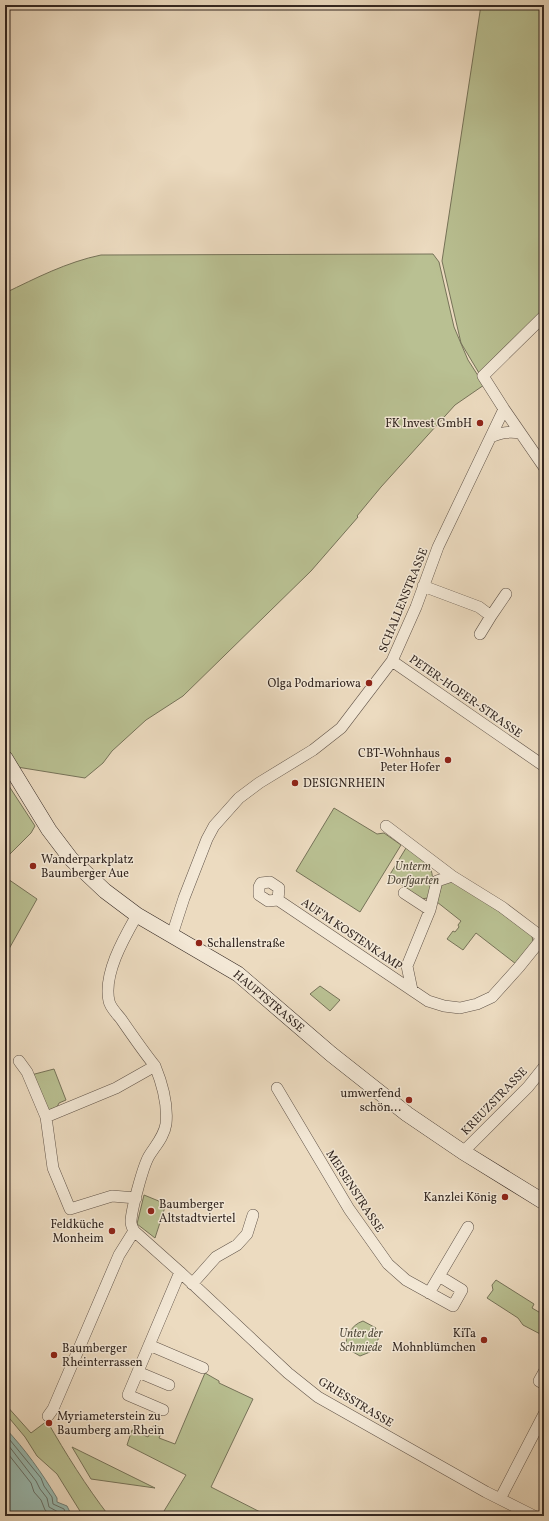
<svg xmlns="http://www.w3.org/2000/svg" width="549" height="1521" viewBox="0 0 549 1521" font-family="Vollkorn,serif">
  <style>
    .green { fill: #b9c092; stroke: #767359 }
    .water { fill: #99bbb2; stroke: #707f78 }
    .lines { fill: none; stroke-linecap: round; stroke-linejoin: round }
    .shore { stroke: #667069; stroke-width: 1 }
    .street-casing { stroke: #605348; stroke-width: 12 }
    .secondary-casing { stroke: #322620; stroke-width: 16 }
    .street { stroke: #f3e8d6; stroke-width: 11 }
    .secondary { stroke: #f3e8d6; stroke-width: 15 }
    .poi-dot { fill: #8f2418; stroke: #f3e8d6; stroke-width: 1.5 }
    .labels { text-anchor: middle; stroke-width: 3; stroke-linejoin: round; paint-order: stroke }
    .poi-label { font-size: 12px; fill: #322620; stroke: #f3e8d6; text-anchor: end }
    .street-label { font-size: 12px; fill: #322620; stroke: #f3e8d6 }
    .park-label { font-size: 12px; font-style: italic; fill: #544c3c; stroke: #f3e8d6 }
  </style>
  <rect width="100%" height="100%" fill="#ecdbc0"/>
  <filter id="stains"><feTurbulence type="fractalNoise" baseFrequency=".005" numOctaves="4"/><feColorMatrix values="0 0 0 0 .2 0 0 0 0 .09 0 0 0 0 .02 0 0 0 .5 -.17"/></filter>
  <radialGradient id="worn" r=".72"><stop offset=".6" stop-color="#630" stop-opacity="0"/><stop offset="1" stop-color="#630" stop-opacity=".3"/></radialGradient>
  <path class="green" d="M 481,5 L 544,5 L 544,312 L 479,373 L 461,343 L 442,261 Z
    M 433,254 L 439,262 L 454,327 L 468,360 L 484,385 L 455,405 L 381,487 L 357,516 L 358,517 L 311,571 L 183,696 L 146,720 L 112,751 L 103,763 L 85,778 L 17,767 L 5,749 L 5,293 C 36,278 67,262 101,255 Z
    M 5,780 L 35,826 L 31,833 L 5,859 Z
    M 334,808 L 377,834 L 384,833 L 401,845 L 360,912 L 296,871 Z
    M 406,848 C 429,863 439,869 428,898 L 421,899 L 389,876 Z
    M 5,877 L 37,899 L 5,956 Z
    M 448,880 L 473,892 L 532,936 L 533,942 L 516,964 L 476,933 L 463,950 L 447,939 L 453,931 L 455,932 L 459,927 L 458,925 L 461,921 L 437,902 L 442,883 Z
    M 320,986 L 340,1000 L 330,1011 L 310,994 Z
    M 54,1069 L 66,1100 L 59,1103 L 57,1107 L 47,1111 L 31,1075 Z
    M 144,1195 L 166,1204 L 155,1238 L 137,1224 Z
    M 496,1280 L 534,1304 L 532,1308 L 544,1315 L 544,1336 L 523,1325 L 518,1318 L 487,1298 L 493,1290 L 492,1285 Z
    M 363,1321 L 376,1328 L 373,1334 L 379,1338 L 370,1352 L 360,1356 L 346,1348 C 345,1337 351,1325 363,1321 Z
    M 205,1373 L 219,1381 L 219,1383 L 253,1399 L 211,1487 L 268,1516 L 161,1516 L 186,1475 L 127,1445 L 132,1430 L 148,1437 L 154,1425 L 163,1429 L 159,1438 L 175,1444 Z
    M 5,1404 L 31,1433 L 47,1421 C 66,1454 86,1486 109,1516 L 83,1516 L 57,1474 L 37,1456 L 25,1437 L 5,1413 Z
    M 72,1447 L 155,1488 L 91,1479 Z"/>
  <path class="water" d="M 5,1428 C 25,1449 42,1473 57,1498 L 57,1502 L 67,1506 L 72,1516 L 5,1516 Z"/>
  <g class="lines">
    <path class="shore" d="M 5,1434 L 41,1478 L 44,1486 L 52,1497 L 53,1504 L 64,1509 L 67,1516
      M 5,1441 L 36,1481 L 40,1489 L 47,1498 L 49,1507 L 60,1513 L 62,1516
      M 5,1450 L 31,1483 L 34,1492 L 41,1500 L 45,1510 L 52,1516"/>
    <defs>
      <path id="street" d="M 544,316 L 483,376 L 504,409 L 544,467
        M 491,437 C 501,432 509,431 520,433
        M 423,586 L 479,607 L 491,616 L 480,634
        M 491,616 L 506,594
        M 392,661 L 544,766
        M 386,826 L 452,876 L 502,907 L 543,938
        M 404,893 L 430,910
        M 278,900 L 279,888 L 270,882 L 261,883 L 259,887 L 259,895 L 268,901 L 278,900 L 428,1001 L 444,1006 L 460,1008 L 477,1004 L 492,997 L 519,967 L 544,936
        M 172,935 L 184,898 L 207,839 L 214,826 L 239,798 L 259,783 L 313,750 L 341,728 L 392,661 L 416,607 L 438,547 L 504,409
        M 412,990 L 407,966 L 430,910 L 437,881 L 452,876
        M 19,1061 L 27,1072 L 46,1117
        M 277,1088 L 349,1209 L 388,1264 L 406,1280 L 453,1306 L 462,1290 L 439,1276
        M 463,1152 L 528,1087 L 544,1067
        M 136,1198 L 112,1196 L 70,1209 L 53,1168 L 46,1117 L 116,1088 L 155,1066
        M 134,1231 L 180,1272 L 288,1373 L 318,1397 L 486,1492 L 534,1516
        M 192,1284 L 216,1257 L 237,1245 L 247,1234 L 253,1215
        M 429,1293 L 468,1227
        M 149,1345 L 203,1368
        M 138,1372 L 169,1385
        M 544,1372 L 539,1381 L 544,1384
        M 163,1410 L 128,1395 L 180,1272
        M 48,1416 L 53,1409 L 119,1255 L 134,1231 C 133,1229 131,1225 131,1222 C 131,1211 143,1166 149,1156 C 155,1146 164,1137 166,1124 C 168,1105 162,1083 155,1066 C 143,1051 132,1035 121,1019 C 117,1014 110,1007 109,1001 C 103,974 124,938 137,915
        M 500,1499 L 544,1414"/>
      <path id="secondary" d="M 5,758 L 49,830 L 71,859 L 105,891 L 137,915 L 238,974 L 331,1054 L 407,1114 L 463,1152 L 544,1202"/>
    </defs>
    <use href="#street" class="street-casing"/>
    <use href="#secondary" class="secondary-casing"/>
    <use href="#street" class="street"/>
    <use href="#secondary" class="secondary"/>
  </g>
  <g class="poi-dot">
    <circle cx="480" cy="423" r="4"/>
    <circle cx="369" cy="683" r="4"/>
    <circle cx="448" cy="760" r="4"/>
    <circle cx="295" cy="783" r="4"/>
    <circle cx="33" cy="866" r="4"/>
    <circle cx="199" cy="943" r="4"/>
    <circle cx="409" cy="1100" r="4"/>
    <circle cx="505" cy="1197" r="4"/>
    <circle cx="151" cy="1211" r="4"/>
    <circle cx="112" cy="1231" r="4"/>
    <circle cx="484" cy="1340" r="4"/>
    <circle cx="54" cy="1355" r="4"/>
    <circle cx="49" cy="1423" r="4"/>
  </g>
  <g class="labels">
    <g class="poi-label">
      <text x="472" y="427">FK Invest GmbH</text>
      <text x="361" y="687">Olga Podmariowa</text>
      <text x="440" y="757">CBT-Wohnhaus<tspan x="440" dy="14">Peter Hofer</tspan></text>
      <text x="303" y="787" text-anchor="start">DESIGNRHEIN</text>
      <text x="41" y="863" text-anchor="start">Wanderparkplatz<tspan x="41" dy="14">Baumberger Aue</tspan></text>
      <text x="207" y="947" text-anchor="start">Schallenstraße</text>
      <text x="401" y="1097">umwerfend<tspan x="401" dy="14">schön...</tspan></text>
      <text x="497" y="1201">Kanzlei König</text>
      <text x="159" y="1208" text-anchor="start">Baumberger<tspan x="159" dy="14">Altstadtviertel</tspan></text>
      <text x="104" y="1228">Feldküche<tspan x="104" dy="14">Monheim</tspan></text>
      <text x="476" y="1337">KiTa<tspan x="476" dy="14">Mohnblümchen</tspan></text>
      <text x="62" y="1352" text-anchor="start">Baumberger<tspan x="62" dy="14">Rheinterrassen</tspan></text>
      <text x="57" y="1420" text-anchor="start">Myriameterstein zu<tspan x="57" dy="14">Baumberg am Rhein</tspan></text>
    </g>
    <g class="street-label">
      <text transform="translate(403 600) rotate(-68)" y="4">SCHALLENSTRASSE</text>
      <text transform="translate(466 696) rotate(35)" y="4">PETER-HOFER-STRASSE</text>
      <text transform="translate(352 934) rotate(34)" y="4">AUF'M KOSTENKAMP</text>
      <text transform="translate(269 1001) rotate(40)" y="4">HAUPTSTRASSE</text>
      <text transform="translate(494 1101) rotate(-46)" y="4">KREUZSTRASSE</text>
      <text transform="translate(355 1191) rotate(57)" y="4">MEISENSTRASSE</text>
      <text transform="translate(356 1402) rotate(31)" y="4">GRIESSTRASSE</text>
    </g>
    <g class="park-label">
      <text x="413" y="870">Unterm<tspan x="413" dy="14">Dorfgarten</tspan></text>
      <text x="361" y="1337">Unter der<tspan x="361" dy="14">Schmiede</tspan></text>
    </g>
  </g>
  <rect width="549" height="1521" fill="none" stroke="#ecdbc0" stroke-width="20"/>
  <rect x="6" y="6" width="537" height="1509" fill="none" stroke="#322620" stroke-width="2"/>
  <rect x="10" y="10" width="529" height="1501" fill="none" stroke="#322620"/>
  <rect width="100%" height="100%" filter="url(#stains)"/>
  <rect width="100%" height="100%" fill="url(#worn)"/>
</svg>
